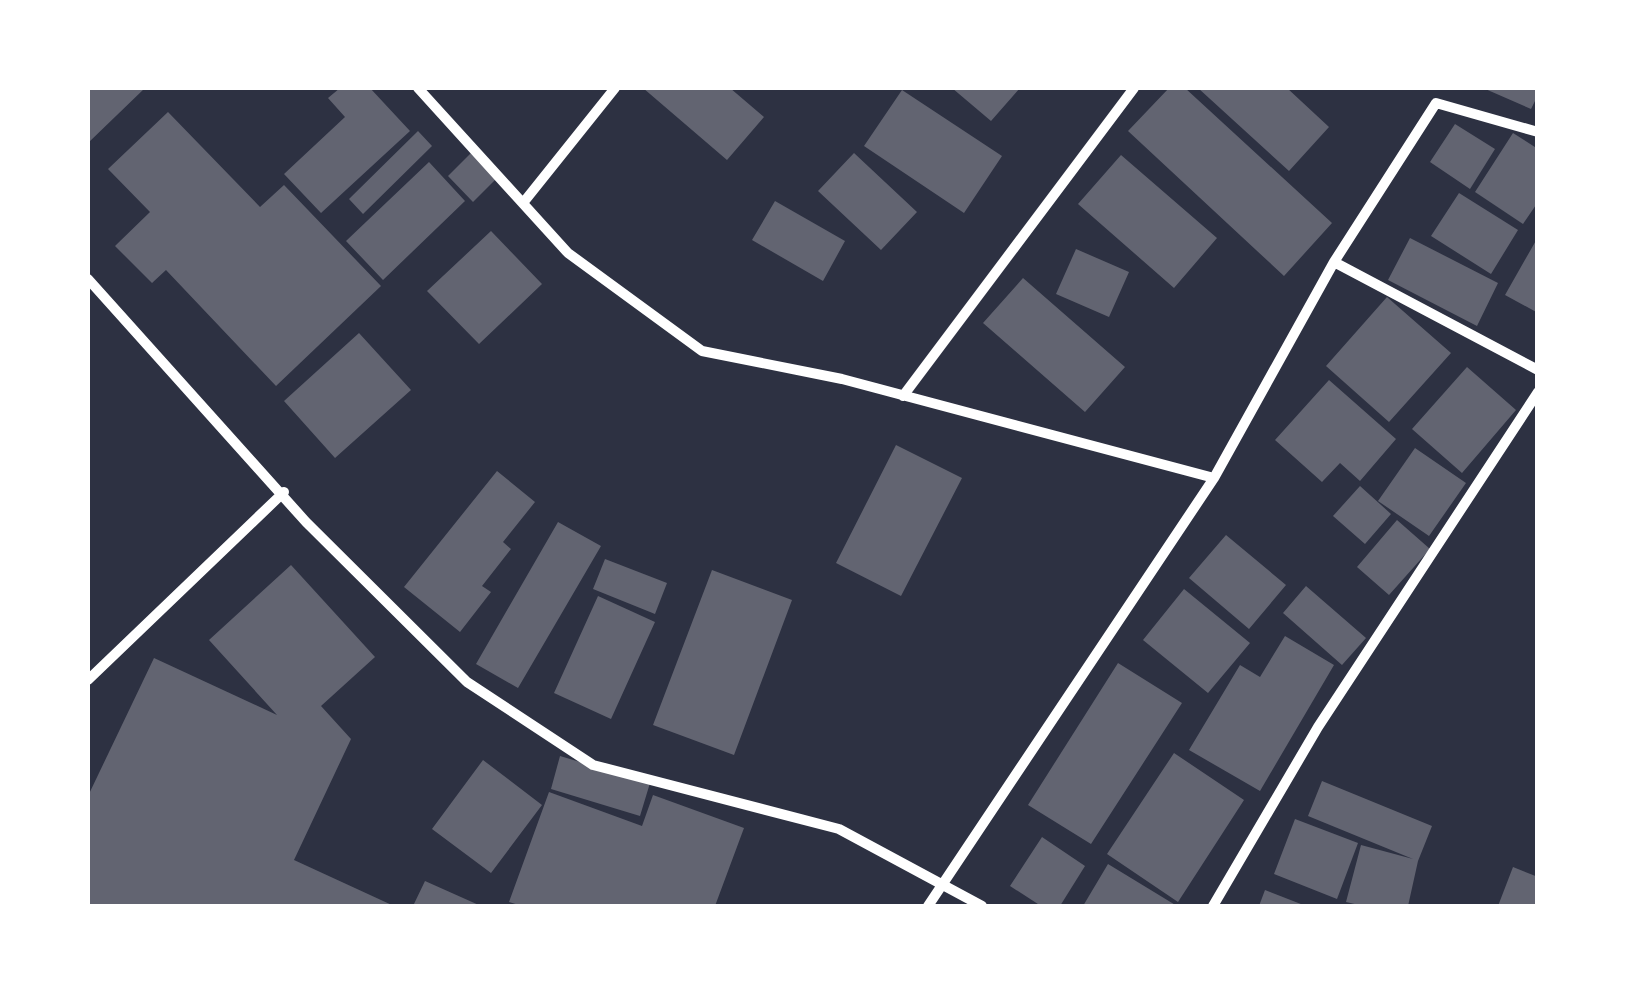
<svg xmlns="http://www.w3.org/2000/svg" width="1625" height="994" viewBox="0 0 1625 994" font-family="'Exo 2',sans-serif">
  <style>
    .building { fill: #626471 }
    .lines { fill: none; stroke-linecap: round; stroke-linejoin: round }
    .minor { stroke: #fff; stroke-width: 10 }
  </style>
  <rect width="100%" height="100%" fill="#2d3142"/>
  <path class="building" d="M 88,88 L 145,88 L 88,143 Z
    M 340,88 L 370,88 L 410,131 L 321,213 L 284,174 L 345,117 L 328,98 Z
    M 643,88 L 730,88 L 764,117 L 727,160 Z
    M 952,88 L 1020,88 L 991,121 Z
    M 1169,88 L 1185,88 L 1332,223 L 1284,276 L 1128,131 Z
    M 1198,88 L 1287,88 L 1329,127 L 1289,171 Z
    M 1483,88 L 1538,88 L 1538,95 L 1531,109 Z
    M 902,90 L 1002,156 L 964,213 L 864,146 Z
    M 168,112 L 260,207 L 284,185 L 381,286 L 276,386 L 166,270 L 152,283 L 115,246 L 150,212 L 108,169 Z
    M 1455,124 L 1495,149 L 1470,189 L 1430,162 Z
    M 418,131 L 432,146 L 363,214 L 349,199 Z
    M 1513,133 L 1538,149 L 1538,202 L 1523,224 L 1475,192 Z
    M 472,152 L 497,178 L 473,202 L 448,176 Z
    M 854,153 L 917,212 L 881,250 L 818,191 Z
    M 1121,155 L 1217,238 L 1174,288 L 1078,204 Z
    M 429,162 L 465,201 L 383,280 L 346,241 Z
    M 1459,193 L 1518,230 L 1491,274 L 1431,236 Z
    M 775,201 L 845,241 L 823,281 L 752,240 Z
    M 491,231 L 542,284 L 479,344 L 427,291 Z
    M 1538,237 L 1538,313 L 1505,295 Z
    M 1410,238 L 1498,283 L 1477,326 L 1388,280 Z
    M 1076,249 L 1129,272 L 1109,317 L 1056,294 Z
    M 1023,278 L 1125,367 L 1085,412 L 983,323 Z
    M 1387,297 L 1451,353 L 1389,422 L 1326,366 Z
    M 359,333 L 411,390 L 335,458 L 284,401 Z
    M 1467,367 L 1516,410 L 1462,473 L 1412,429 Z
    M 1329,380 L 1396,439 L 1360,481 L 1340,463 L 1322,482 L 1275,440 Z
    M 896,445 L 962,478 L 901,596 L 836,563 Z
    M 1415,448 L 1466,483 L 1429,536 L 1378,501 Z
    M 497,471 L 535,502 L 503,542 L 511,549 L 482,586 L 491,592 L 460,632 L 404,587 Z
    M 1360,486 L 1391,514 L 1365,544 L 1333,516 Z
    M 1397,520 L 1430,549 L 1389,595 L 1357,567 Z
    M 558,522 L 601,546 L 518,688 L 476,664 Z
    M 1226,535 L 1286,585 L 1249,629 L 1189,578 Z
    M 605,559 L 667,583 L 655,614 L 593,589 Z
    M 291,565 L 375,657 L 321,706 L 351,739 L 294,860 L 394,906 L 88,906 L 88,796 L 154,658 L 277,715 L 209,640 Z
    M 712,570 L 792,600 L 734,755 L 653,725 Z
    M 1306,586 L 1366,638 L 1342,665 L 1283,613 Z
    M 1184,589 L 1250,643 L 1208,693 L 1143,640 Z
    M 598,596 L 655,622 L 611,719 L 554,693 Z
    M 1285,636 L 1334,665 L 1260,791 L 1189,750 L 1240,665 L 1260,677 Z
    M 1118,663 L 1182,703 L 1091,844 L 1028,805 Z
    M 1174,753 L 1244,800 L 1178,902 L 1107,854 Z
    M 560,756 L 650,783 L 640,816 L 551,789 Z
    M 483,760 L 542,805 L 491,873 L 432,829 Z
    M 1322,781 L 1432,826 L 1418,861 L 1408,906 L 1363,906 L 1346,902 L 1361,845 L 1413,859 L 1308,816 Z
    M 549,792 L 642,826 L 653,795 L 744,828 L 715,906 L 522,906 L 509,902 Z
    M 1295,819 L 1358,843 L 1337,899 L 1274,874 Z
    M 1042,837 L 1085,866 L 1060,906 L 1041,906 L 1010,886 Z
    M 1108,864 L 1177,906 L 1083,906 Z
    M 1513,867 L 1538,877 L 1538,906 L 1498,906 Z
    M 425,881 L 481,906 L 413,906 Z
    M 1265,890 L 1306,906 L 1259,906 Z"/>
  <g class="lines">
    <path class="minor" d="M 418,88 L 568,253 L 702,351 L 842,379 L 1214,478
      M 523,203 L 615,88
      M 1334,262 L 1538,370
      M 88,279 L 306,522 L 467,682 L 593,765 L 839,829 L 982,906
      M 903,396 L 1134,88
      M 88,680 L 284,492
      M 928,906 L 1214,478 L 1334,262 L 1436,103 L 1538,132
      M 1213,906 L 1318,727 L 1538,392"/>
  </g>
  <rect width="1625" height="994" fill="none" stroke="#ffffff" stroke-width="180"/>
</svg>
